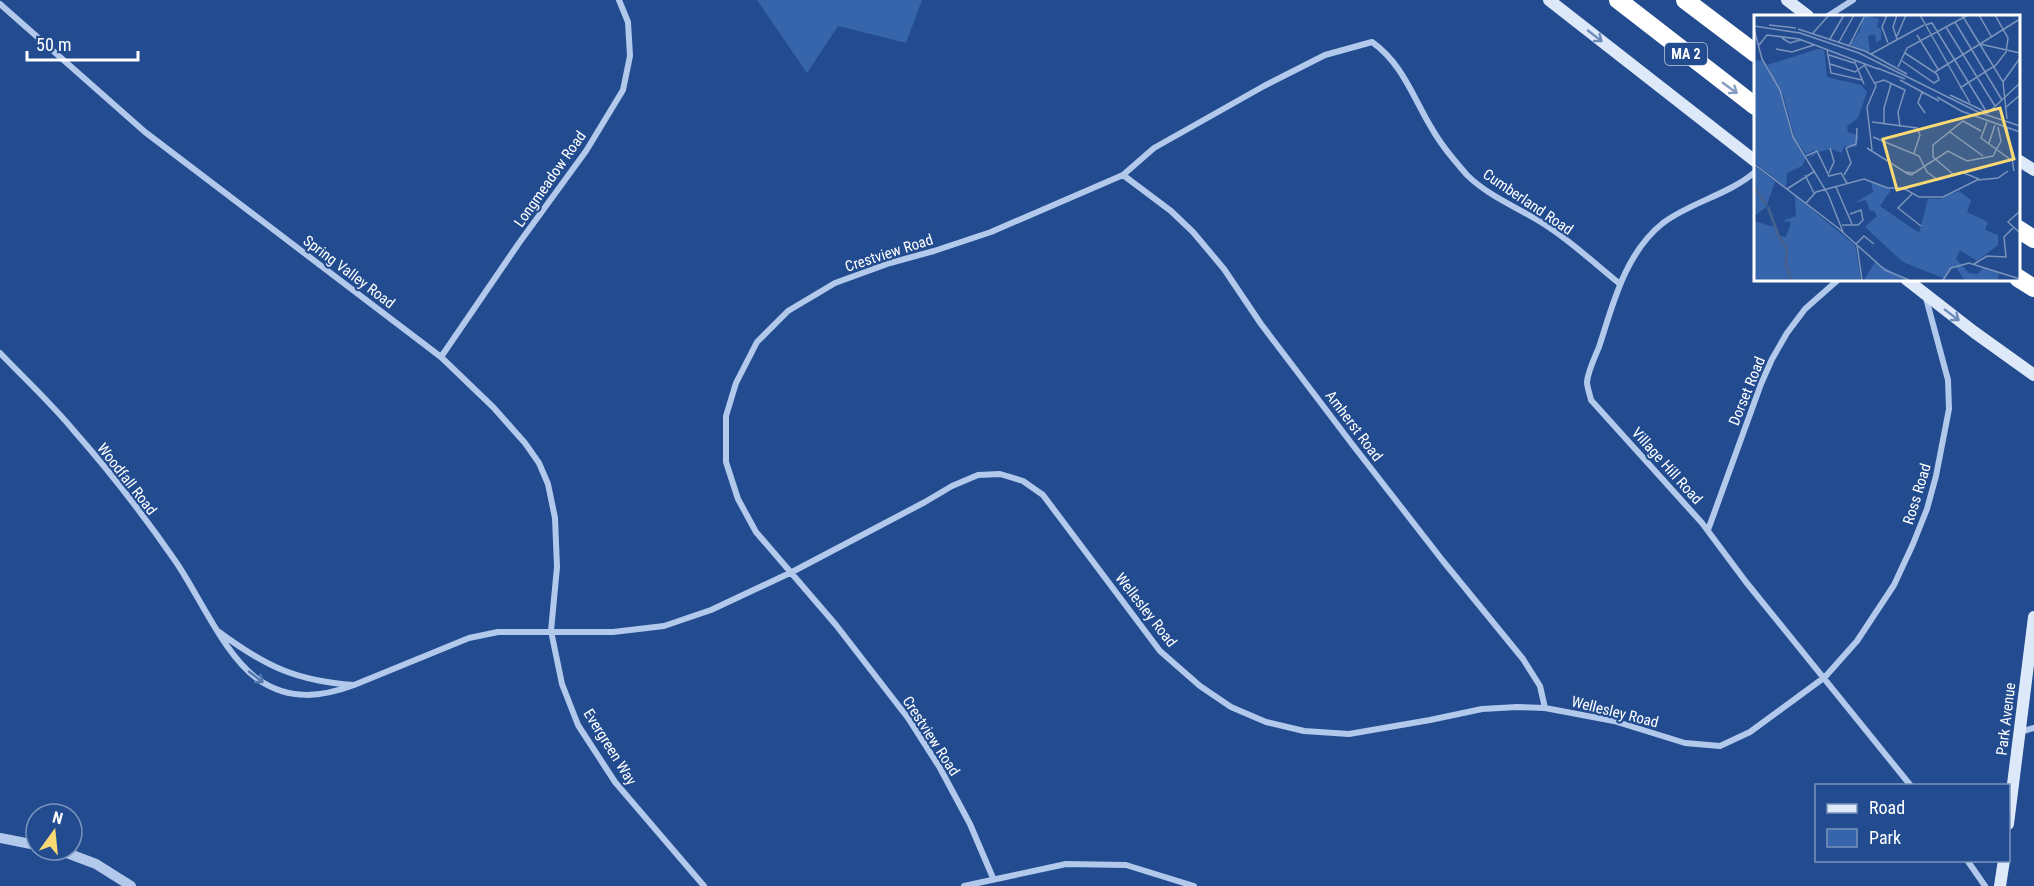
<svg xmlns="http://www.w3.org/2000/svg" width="2034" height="886" viewBox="0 0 2034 886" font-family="'Roboto Condensed',sans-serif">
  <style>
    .green { fill: #3665ac }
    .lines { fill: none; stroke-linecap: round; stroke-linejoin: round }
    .minor { stroke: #b2c9ec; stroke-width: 6 }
    .tertiary { stroke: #b2c9ec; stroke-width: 10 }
    .secondary { stroke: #dde8f9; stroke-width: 12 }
    .motorway { stroke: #fff; stroke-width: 18 }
    .oneway { stroke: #6d8ab9 }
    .oneway2 { stroke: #859dc1 }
    .oneway3 { stroke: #5478b0 }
    .labels { text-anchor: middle; stroke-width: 4.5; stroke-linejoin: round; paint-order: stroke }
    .shield { fill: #224c8f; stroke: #bdc9dd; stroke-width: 1.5 }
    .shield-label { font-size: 14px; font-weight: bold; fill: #fff }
    .street-label { font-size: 15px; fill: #fff; stroke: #224c8f }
    .inset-river { fill: none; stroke: #436091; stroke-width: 3 }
    .inset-road { fill: none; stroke: #7a94bc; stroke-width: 1.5 }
    .view { fill: #f8d974; fill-opacity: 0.15; stroke: #f8d974; stroke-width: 3 }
    .inset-edge { fill: none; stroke: #fff; stroke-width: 3 }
  </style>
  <rect width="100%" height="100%" fill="#224c8f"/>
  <path class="green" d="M 757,0 L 922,0 L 906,43 L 838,26 L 807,73 Z"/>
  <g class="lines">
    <path class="minor" d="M 0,4 L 145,132 L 441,357 L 493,407 L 525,443 L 539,463 L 548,484 L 555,518 L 557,567 L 551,631 L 562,684 L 578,725 L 615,782 L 704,886
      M 1828,16 L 1853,0
      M 1755,172 C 1728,195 1691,202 1663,223 C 1625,253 1613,304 1599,347 C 1595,357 1588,371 1587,382 C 1587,387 1590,395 1591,400 L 1702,523 L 1746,582 L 1911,786
      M 1123,175 L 1171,211 L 1193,232 L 1224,269 L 1261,324 L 1352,444 L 1443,561 L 1523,659 L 1540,686 L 1545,708
      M 0,353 C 25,379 52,404 75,432 C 111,473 145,517 176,562 C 200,597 225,657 259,680 C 290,701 322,697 354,685 C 296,681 265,666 219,632
      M 441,357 L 519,243 L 586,151 L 623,90 L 630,56 L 628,22 L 619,0
      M 1708,530 L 1761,384 L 1772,359 L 1787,333 L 1805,309 L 1839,279
      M 354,685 L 469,638 L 498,632 L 613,632 L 664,626 L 711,610 L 792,572 L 925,502 L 952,486 L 978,475 L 1000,474 L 1023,481 L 1043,495 L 1160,651 L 1200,686 L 1231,707 L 1266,722 L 1304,731 L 1349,734 L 1430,720 L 1482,709 L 1517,707 L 1545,708 L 1614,721 L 1685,743 L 1720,746 L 1750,732 L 1825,677 L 1857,641 L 1894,585 L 1913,544 L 1927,509 L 1936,476 L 1949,409 L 1948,380 L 1926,298
      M 2020,732 L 2034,728
      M 1967,860 L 1985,886
      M 993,878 L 970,824 L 940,768 L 908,718 L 836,625 L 756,532 L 738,499 L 726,462 L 726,416 L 736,383 L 757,342 L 788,311 L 835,283 L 890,263 L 934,251 L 991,232 L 1123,175 L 1154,148 L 1264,86 L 1325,55 L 1372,42 C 1402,63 1413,97 1431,127 C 1441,145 1454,160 1467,175 C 1488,196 1519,208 1544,224 C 1571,241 1595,264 1620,284
      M 964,886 L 1066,864 L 1126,865 L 1194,886"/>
    <path class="tertiary" d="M 0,838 L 36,845
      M 59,850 L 96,864 L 131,886"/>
    <path class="secondary" d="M 1549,0 L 1755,161
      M 1787,0 L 1808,16
      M 2018,160 L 2034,170
      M 1906,279 L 1974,332 L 2034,375
      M 2008,824 L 2034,617
      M 2000,886 L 2004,860"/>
    <path class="motorway" d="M 1618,0 L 1755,106
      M 1685,0 L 1755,53
      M 2018,229 L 2034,239
      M 2018,278 L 2034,288"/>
  </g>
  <defs><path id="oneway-shaft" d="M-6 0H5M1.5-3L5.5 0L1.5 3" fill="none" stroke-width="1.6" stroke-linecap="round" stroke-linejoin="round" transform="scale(1.5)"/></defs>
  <g class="oneway">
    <use href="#oneway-shaft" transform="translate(1595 36) rotate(38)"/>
    <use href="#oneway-shaft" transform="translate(1952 315) rotate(37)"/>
  </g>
  <use class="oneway2" href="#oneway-shaft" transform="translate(1730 88) rotate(36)"/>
  <use class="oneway3" href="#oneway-shaft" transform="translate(256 677) rotate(38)"/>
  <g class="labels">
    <rect class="shield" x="1665" y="43" width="42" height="22" rx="4.5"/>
    <g class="shield-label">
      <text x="1686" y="59">MA 2</text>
    </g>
    <g class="street-label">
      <text transform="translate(550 179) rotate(-55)" y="5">Longmeadow Road</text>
      <text transform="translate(1528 202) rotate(34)" y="5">Cumberland Road</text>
      <text transform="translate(889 253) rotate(-18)" y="5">Crestview Road</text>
      <text transform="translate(349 272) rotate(37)" y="5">Spring Valley Road</text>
      <text transform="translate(1747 391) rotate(-68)" y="5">Dorset Road</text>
      <text transform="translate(1354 426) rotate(53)" y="5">Amherst Road</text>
      <text transform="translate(1667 466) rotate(48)" y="5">Village Hill Road</text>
      <text transform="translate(127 479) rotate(52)" y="5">Woodfall Road</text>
      <text transform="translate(1917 494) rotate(-73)" y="5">Ross Road</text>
      <text transform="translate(1146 610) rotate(52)" y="5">Wellesley Road</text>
      <text transform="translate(1615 712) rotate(14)" y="5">Wellesley Road</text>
      <text transform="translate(2006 719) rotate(-83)" y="5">Park Avenue</text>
      <text transform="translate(931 736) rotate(57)" y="5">Crestview Road</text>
      <text transform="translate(610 747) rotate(58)" y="5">Evergreen Way</text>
    </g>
  </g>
  <g transform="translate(1754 15)">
    <rect width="266" height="266" fill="#224c8f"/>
    <path d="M 110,0 L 125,4 L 123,12 L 127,14 L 127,25 L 122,27 L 121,19 L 114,21 L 116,37 L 96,30 L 106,15 ZM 64,34 L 70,35 L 73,62 L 107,70 L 113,77 L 104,103 L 93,111 L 94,117 L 105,121 L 102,132 L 90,131 L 88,138 L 77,134 L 64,137 L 55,144 L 61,135 L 52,139 L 41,124 L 30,83 L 13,50 ZM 8,45 L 25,74 L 37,118 L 52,143 L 48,151 L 33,158 L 32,172 L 0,147 L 0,46 ZM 0,150 L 21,167 L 12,192 L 0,201 ZM 117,166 L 137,175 L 126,191 L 165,218 L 174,184 L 186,184 L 205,176 L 217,185 L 213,197 L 234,207 L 231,215 L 244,220 L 244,230 L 223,246 L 206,235 L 202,244 L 215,258 L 224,259 L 229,252 L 245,257 L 244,265 L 210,265 L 201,250 L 189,263 L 149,247 L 111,212 L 123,201 L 120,196 L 116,196 L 112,185 L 100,188 L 119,177 ZM 41,181 L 101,230 L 107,265 L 0,265 L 0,206 L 23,213 L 26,221 L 32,222 L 37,207 L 28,206 L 42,201 ZM 121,247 L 152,265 L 110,265 Z" fill="#3665ac"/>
    <path class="inset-river" d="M 0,172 L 13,191M 14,192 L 25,222 L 33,233 L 32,250 L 37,265"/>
    <path class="inset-road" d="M 133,0 L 128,12 L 134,28M 143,0 L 139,12 L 143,24M 166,0 L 216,88M 208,0 L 249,67M 225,0 L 237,21M 201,7 L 248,85M 15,10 L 42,13M 171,10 L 178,8 L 232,96M 0,11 L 46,18 L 105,38 L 224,97 L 266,111M 192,12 L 241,91M 0,14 L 8,44 L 26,75 L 39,122 L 74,179 L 89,217M 44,14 L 111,36 L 153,59M 59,18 L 75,0M 163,20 L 184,54M 143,21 L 152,0M 28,23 L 36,28 L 46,25M 45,24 L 124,54M 76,24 L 90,0M 85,27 L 100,0M 226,29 L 266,38M 5,30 L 13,20 L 45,24M 95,31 L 110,2M 22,34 L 38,37 L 60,30M 73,34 L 77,58 L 108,65M 117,39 L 170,10M 75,40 L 100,48M 100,45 L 110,69M 148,46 L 180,68 L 185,65 L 183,59 L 151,38M 76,49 L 101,57 L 112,49M 111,51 L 122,71 L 113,92 L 118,135M 144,52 L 153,33 L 214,0M 123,53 L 151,64M 181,57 L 266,4M 146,65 L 185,86M 121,68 L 130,65 L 151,75 L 144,97 L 146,112M 206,73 L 242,50 L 252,37 L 254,23 L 241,0M 168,77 L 164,88 L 171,98 L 169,95M 196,80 L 234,98M 183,82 L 209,97M 251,93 L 266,80M 207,96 L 266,117M 234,98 L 266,68M 253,104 L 249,67 L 266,43M 118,107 L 163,113 L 166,120 L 160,138M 233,107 L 227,123 L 257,145M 130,108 L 130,93 L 137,69M 253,113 L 260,156M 196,117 L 229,141M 119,122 L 165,141 L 173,157 L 184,165 L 207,157 L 225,164M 235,128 L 241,110M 113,133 L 154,159 L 158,160 L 160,158 L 151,157M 52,141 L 63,136 L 75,161 L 87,158 L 93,168M 0,149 L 84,213 L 131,255 L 155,265M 75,158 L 80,147 L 76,133M 160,158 L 194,136 L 213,146 L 239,141 L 247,126 L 244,112M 51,160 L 60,178M 90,160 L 97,148 L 92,133 L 102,129 L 103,113M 200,160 L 179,142 L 179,130 L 209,106 L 227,116M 82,172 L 98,209M 33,174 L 61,156M 158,179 L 144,193 L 167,211M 52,188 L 62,177 L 110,164 L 134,173 L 149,173 L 165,182 L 189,182 L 223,165 L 244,163 L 254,156M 266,196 L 254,207 L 266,218M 88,210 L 104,210 L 109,205 L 107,195 L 96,199M 102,229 L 110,221 L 120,229M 103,230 L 108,265M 220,249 L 233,241 L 252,242 L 250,222 L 259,213M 189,265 L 197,253 L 215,248 L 266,264"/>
    <path class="view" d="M 246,93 L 260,144 L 143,175 L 129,124 Z"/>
    <rect width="266" height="266" class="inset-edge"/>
  </g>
  <rect x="1815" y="784" width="195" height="78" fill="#224c8f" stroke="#7a94bc" stroke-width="1.5"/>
  <rect x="1827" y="804" width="30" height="9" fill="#dde8f9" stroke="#7a94bc" stroke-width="1.5"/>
  <text x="1869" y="814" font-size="18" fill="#ffffff">Road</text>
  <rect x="1827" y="829" width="30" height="18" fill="#3665ac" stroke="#7a94bc" stroke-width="1.5"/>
  <text x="1869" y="844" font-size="18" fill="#ffffff">Park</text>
  <g transform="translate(54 832) rotate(15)"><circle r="28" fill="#224c8f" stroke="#7a94bc" stroke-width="1.5"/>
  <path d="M0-4.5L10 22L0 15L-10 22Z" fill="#f8d974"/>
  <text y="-9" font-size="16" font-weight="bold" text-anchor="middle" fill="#ffffff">N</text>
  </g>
  <path d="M27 51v9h111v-9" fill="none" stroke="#ffffff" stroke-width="3"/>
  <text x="36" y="51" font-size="18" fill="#ffffff" stroke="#224c8f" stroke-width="4.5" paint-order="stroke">50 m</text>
</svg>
